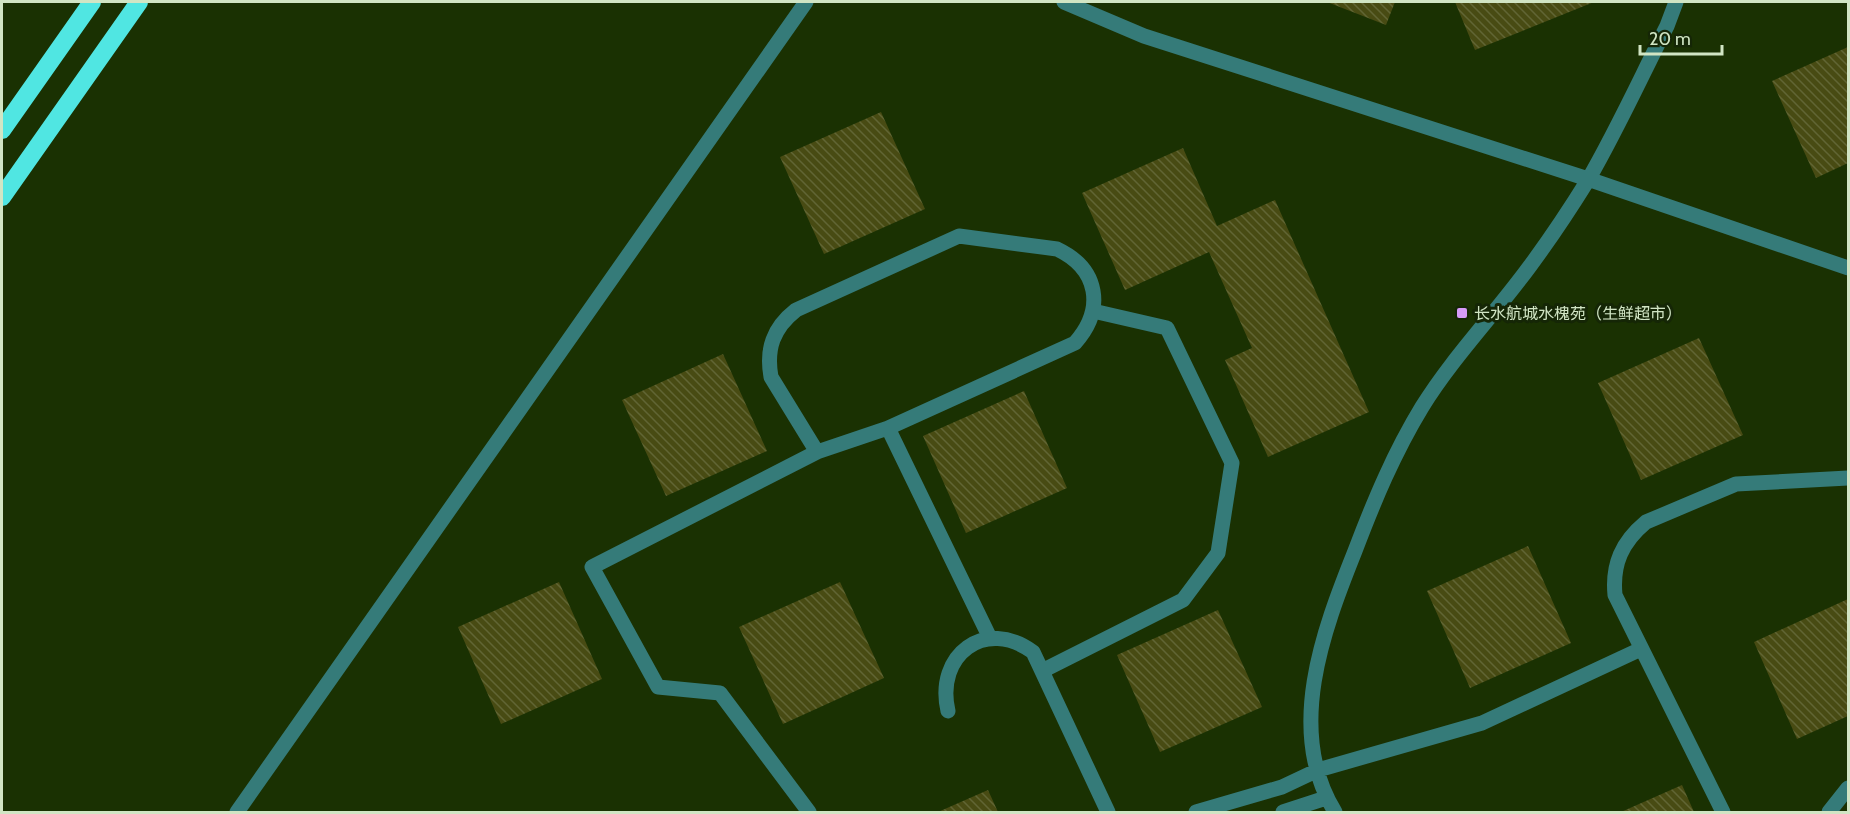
<svg xmlns="http://www.w3.org/2000/svg" width="1850" height="814" viewBox="0 0 1850 814" font-family="Cabin,'Noto Sans SC',sans-serif">
  <style>
    .building { fill: url(#building-back-hatch) }
    .lines { fill: none; stroke-linecap: round; stroke-linejoin: round }
    .minor { stroke: #357b79; stroke-width: 15 }
    .highway { stroke: #50e6e2; stroke-width: 18 }
    .poi-dot { fill: #d79bf9; stroke: #152606; stroke-width: 2 }
    .labels { text-anchor: middle; stroke-width: 6; stroke-linejoin: round; paint-order: stroke }
    .poi-label { font-size: 16px; fill: #d1e5c4; stroke: #152606; text-anchor: start }
  </style>
  <defs>
    <pattern id="building-back-hatch" width="6" height="6" patternUnits="userSpaceOnUse" patternTransform="scale(1.5)"><rect width="6" height="6" fill="#484b13"/><path d="M-1 5l2 2M0 0l6 6M5-1l2 2" fill="none" stroke="#616534"/></pattern>
  </defs>
  <rect width="100%" height="100%" fill="#1a3102"/>
  <path class="building" d="M 1327,2 L 1395,2 L 1386,25 Z
    M 1455,2 L 1594,2 L 1475,50 Z
    M 1848,47 L 1848,163 L 1816,178 L 1772,81 Z
    M 881,112 L 925,209 L 824,254 L 780,157 Z
    M 1183,148 L 1217,226 L 1275,200 L 1369,412 L 1268,457 L 1225,360 L 1252,348 L 1209,252 L 1125,290 L 1082,193 Z
    M 1699,338 L 1743,435 L 1641,480 L 1598,383 Z
    M 723,354 L 767,451 L 666,496 L 622,400 Z
    M 1024,391 L 1067,488 L 966,533 L 923,436 Z
    M 1528,546 L 1571,643 L 1470,688 L 1427,591 Z
    M 559,582 L 602,679 L 501,724 L 458,627 Z
    M 840,582 L 884,678 L 783,724 L 739,627 Z
    M 1848,599 L 1848,716 L 1797,739 L 1754,642 Z
    M 1218,610 L 1262,707 L 1160,752 L 1117,655 Z
    M 1682,785 L 1694,812 L 1621,812 Z
    M 988,790 L 998,812 L 938,812 Z"/>
  <g class="lines">
    <path class="minor" d="M 1064,2 L 1144,36 L 1588,179 L 1848,268
      M 888,428 L 990,638
      M 1042,671 L 1183,600 L 1218,553 L 1232,463 L 1167,328 L 1093,311
      M 948,711 C 935,655 985,617 1033,652 L 1108,812
      M 237,812 L 806,2
      M 809,812 L 720,693 L 658,687 L 592,567 L 817,452 L 888,428 L 1075,343 C 1105,309 1099,269 1057,249 L 959,236 L 796,310 C 773,328 766,349 771,377 L 817,452
      M 1196,812 L 1282,787 L 1318,770 L 1482,723 L 1641,649
      M 1283,812 L 1326,798
      M 1335,812 C 1285,731 1323,631 1355,551 C 1374,501 1394,453 1422,407 C 1453,357 1495,314 1530,266 C 1550,239 1570,209 1588,180 C 1617,130 1641,77 1667,26 L 1676,2
      M 1723,812 L 1615,595 C 1612,564 1622,542 1646,522 L 1736,484 L 1848,478
      M 1829,812 L 1848,788"/>
    <path class="highway" d="M 2,130 L 92,2
      M 2,197 L 139,2"/>
  </g>
  <rect class="poi-dot" x="1456" y="307" width="12" height="12" rx="3"/>
  <g class="labels">
    <g class="poi-label">
      <text x="1474" y="319">长水航城水槐苑（生鲜超市）</text>
    </g>
  </g>
  <rect width="1850" height="814" fill="none" stroke="#d1e5c4" stroke-width="6"/>
  <path d="M1640 45v9h82v-9" fill="none" stroke="#d1e5c4" stroke-width="3"/>
  <text x="1649" y="45" font-size="18" fill="#d1e5c4" stroke="#152606" stroke-width="4.5" paint-order="stroke">20 m</text>
</svg>
